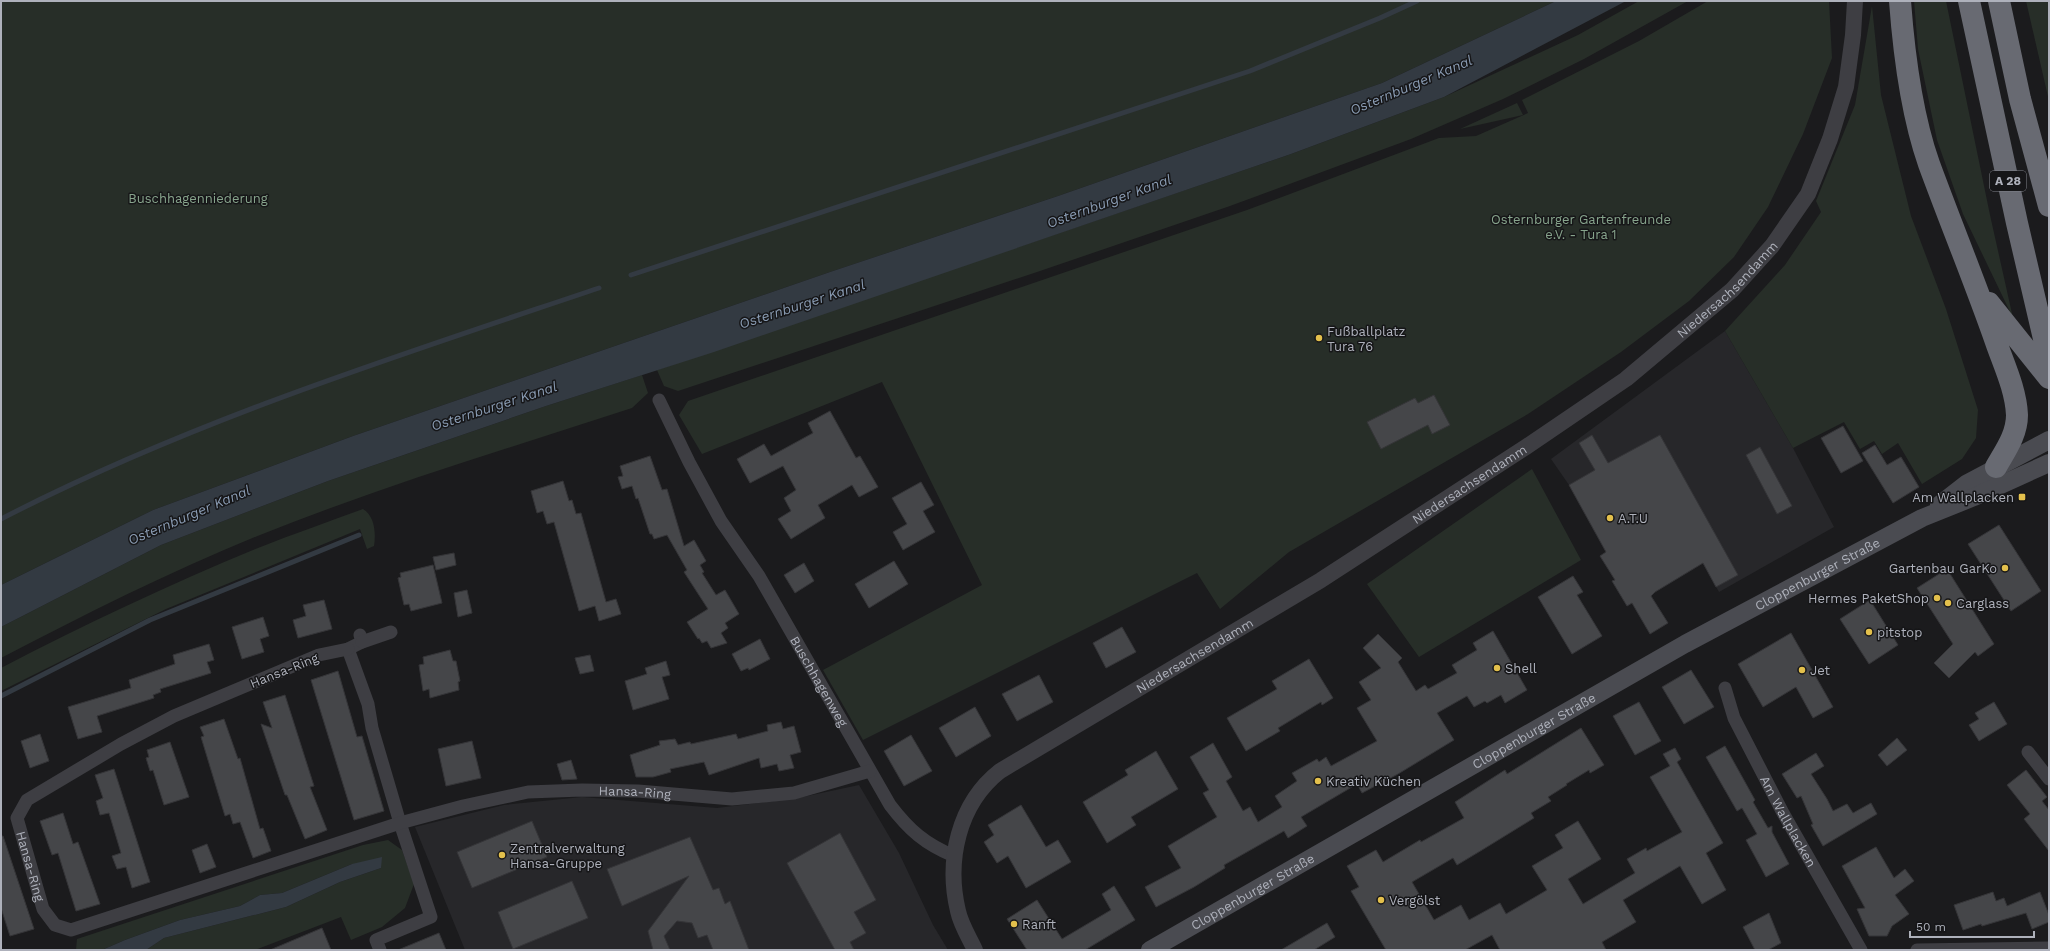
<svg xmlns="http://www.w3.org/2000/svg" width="2050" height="951" viewBox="0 0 2050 951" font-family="'Work Sans',sans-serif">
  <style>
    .built { fill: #27272a }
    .green { fill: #272e28 }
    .water { fill: #333a42 }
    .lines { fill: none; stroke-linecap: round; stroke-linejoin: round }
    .stream { stroke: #333a42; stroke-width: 5 }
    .building { fill: #454649; stroke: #353538 }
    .minor { stroke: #3e3e43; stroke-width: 13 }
    .tertiary { stroke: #3e3e43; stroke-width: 16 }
    .secondary { stroke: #4a4b51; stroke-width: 18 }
    .motorway { stroke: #686a72; stroke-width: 22 }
    .poi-dot { fill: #e3c04c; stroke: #161618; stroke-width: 1.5 }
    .labels { text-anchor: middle; stroke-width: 3; stroke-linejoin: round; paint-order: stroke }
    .shield { fill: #161618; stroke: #80828a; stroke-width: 1 }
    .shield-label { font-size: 12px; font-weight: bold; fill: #aeb1bb }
    .park-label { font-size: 13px; fill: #87a48c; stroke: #161618 }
    .street-label { font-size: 13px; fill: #aeb1bb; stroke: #161618 }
    .poi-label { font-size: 13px; fill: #aeb1bb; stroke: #161618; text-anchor: start }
    .water-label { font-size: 14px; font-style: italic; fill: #899bb2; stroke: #161618 }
  </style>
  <rect width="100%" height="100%" fill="#1b1b1d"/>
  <path class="built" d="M 1725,331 L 1793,448 L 1834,527 L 1719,592 L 1667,499 L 1598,537 L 1569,485 L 1551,459 Z
    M 859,785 L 899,853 L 933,925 L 948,950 L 465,950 L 415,827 L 504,805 L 582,797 L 717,808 L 798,798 Z"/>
  <path class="green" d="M 1,1 L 1556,1 L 1382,83 L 1058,196 L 830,272 L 353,436 L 153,510 L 1,585 Z
    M 1639,1 L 1688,1 L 1584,59 L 1503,99 L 1411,139 L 1230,206 L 1040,271 L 678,391 L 664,386 L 657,370 L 1291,154 L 1444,97 L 1578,35 Z
    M 1708,1 L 1829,1 L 1832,58 L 1803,134 L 1768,207 L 1734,257 L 1689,301 L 1621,352 L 1528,414 L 1289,552 L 1220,609 L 1197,573 L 863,740 L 823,670 L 982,585 L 882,382 L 702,454 L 679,415 L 688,401 L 1247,210 L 1439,138 L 1476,136 L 1528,113 L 1522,100 L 1639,41 Z
    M 1914,1 L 1946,1 L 1990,215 L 2013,318 L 1963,214 L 1937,140 L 1918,49 Z
    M 2026,1 L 2049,1 L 2049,101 Z
    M 1872,6 L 1881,95 L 1911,216 L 1946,309 L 1978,410 L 1976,438 L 1962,459 L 1922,484 L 1898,443 L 1882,454 L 1874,441 L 1860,449 L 1844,422 L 1793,448 L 1725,331 L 1785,265 L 1821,212 L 1816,201 L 1855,105 Z
    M 1517,103 L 1523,115 L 1460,129 Z
    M 642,375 L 648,393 L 632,408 C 507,449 382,486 260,535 C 171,571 86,614 1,658 L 1,627 L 161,545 L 328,481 L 546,406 Z
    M 1532,469 L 1581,560 L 1419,657 L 1367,584 Z
    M 363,509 C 375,516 376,534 374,546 L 367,549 L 360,529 L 166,609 L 1,691 L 1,668 C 85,624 171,584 258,548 C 293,534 328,522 363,509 Z
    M 388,840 L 402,850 L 414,884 L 405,908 L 382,927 L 351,940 L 341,917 L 255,950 L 146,950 L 164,938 L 286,907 L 340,882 L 381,868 L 352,864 L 282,893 L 260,895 L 240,906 L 180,920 L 125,940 L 102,950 L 76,950 L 77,939 L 363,845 Z"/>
  <path class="water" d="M 1556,1 L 1626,1 L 1444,97 L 1291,154 L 714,352 L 546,406 L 328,481 L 161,545 L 1,627 L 1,585 L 153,510 L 353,436 L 830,272 L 1058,196 L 1382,83 Z
    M 382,857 L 381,868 L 340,882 L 286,907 L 164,938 L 146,950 L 102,950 L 125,940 L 180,920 L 240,906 L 260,895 L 282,893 L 352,864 Z"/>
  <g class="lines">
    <path class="stream" d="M 631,275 L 1250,71 L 1380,18 L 1417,1
      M 1,519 C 191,421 397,356 599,288
      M 1,696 L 150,620 L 359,535"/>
  </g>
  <path class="building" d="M 1434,395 L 1450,425 L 1432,434 L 1428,425 L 1381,449 L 1367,422 L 1415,398 L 1418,403 Z
    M 830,411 L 856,458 L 860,456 L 878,487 L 859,497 L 852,485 L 818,505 L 825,518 L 791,539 L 778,519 L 791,511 L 784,498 L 796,490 L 783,466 L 750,483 L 737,459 L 764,444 L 771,456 L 813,433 L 808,423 Z
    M 1843,426 L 1863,461 L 1841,473 L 1821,438 Z
    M 1592,435 L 1608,463 L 1660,435 L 1738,575 L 1716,587 L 1703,563 L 1655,592 L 1651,596 L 1668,623 L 1650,634 L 1632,603 L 1627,606 L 1612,581 L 1615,580 L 1600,556 L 1606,552 L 1569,485 L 1595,470 L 1579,443 Z
    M 1875,445 L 1887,465 L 1901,457 L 1919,487 L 1893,503 L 1862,453 Z
    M 1760,447 L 1792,506 L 1777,514 L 1746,455 Z
    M 650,456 L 662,490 L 667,489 L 684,546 L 694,540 L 706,561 L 700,565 L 704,572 L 702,573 L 716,595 L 725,590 L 739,614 L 725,623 L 728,628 L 721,633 L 727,643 L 711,648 L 707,641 L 702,643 L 699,638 L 698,639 L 687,622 L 708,609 L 684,572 L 687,570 L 667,535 L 654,539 L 652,534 L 650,534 L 638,498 L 636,499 L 632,486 L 622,489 L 618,477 L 623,476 L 620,466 Z
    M 563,481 L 569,501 L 572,500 L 576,514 L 581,513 L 606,602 L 616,599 L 621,614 L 599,621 L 595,606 L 579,611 L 554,522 L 547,524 L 543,511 L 537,513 L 531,491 Z
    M 921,482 L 934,505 L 923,511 L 935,532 L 903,550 L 893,532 L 907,524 L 892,498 Z
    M 1999,525 L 2041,591 L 2011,611 L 1968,544 Z
    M 454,553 L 456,565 L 436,570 L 433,557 Z
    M 894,561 L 908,584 L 869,608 L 855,584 Z
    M 804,563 L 814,581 L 795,593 L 784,575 Z
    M 433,565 L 442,603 L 411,611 L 409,604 L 404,605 L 398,578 L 401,577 L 400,573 Z
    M 1947,569 L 1994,644 L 1978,656 L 1975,652 L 1949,678 L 1934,663 L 1953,644 L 1917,588 Z
    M 1573,576 L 1583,592 L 1577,595 L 1602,636 L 1572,654 L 1538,597 Z
    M 467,590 L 472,613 L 458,617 L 454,593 Z
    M 324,600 L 332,629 L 298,638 L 293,620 L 306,616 L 303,605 Z
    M 1870,600 L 1898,645 L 1869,664 L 1840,619 Z
    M 263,617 L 269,636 L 260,639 L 264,652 L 242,659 L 232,627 Z
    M 1122,627 L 1136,652 L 1106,668 L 1093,643 Z
    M 1493,631 L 1527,690 L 1505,703 L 1501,695 L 1487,703 L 1485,701 L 1474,707 L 1467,696 L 1437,713 L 1454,740 L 1398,774 L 1362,793 L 1357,784 L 1301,817 L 1307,826 L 1288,838 L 1284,831 L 1224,865 L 1225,868 L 1194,887 L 1156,907 L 1145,887 L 1181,868 L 1168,846 L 1217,817 L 1203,793 L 1209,790 L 1190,757 L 1213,743 L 1232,777 L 1226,781 L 1243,811 L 1250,807 L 1258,822 L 1282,807 L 1275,796 L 1297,781 L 1292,773 L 1317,759 L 1319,762 L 1326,757 L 1331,766 L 1377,741 L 1357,708 L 1371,700 L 1359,682 L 1381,668 L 1363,648 L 1378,634 L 1402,658 L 1398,662 L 1416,691 L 1425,685 L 1428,689 L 1457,673 L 1452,665 L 1477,650 L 1473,643 Z
    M 1791,633 L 1833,707 L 1813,718 L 1796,687 L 1763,707 L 1738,664 Z
    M 760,639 L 770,659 L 749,670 L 748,668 L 741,671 L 732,654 Z
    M 209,644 L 214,660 L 207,662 L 211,673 L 160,689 L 161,692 L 153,695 L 154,698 L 97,716 L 102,732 L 78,739 L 68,707 L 131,688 L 129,680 L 175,664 L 173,655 Z
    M 450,650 L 453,661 L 456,661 L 460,681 L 458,682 L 459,690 L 430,698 L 429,689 L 423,691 L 419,665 L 424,664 L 423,657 Z
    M 590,655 L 594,671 L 580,674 L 575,658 Z
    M 1309,659 L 1333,698 L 1322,705 L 1321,702 L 1278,728 L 1280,731 L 1246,751 L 1227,718 L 1277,689 L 1272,681 Z
    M 666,661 L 670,675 L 662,677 L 669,699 L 633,710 L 625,681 L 647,674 L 645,668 Z
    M 1691,670 L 1714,707 L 1684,724 L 1662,687 Z
    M 338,671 L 357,737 L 362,736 L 384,811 L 354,820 L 311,680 Z
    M 1039,675 L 1053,702 L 1017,721 L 1002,694 Z
    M 285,695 L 314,786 L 310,787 L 327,830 L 305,839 L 287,795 L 285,795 L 261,724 L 272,728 L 263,702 Z
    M 1639,702 L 1661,741 L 1635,755 L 1613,716 Z
    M 1994,702 L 2007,724 L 1979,741 L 1969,725 L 1979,719 L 1975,713 Z
    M 975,707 L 991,736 L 956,757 L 939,728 Z
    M 224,719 L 238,759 L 240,758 L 260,829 L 263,828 L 271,851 L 253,858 L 240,822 L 233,824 L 230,814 L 225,816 L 201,737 L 204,736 L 200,727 Z
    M 781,722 L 783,729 L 794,726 L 801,752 L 790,755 L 794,768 L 779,771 L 777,764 L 761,768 L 759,758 L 709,775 L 704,762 L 670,769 L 671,772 L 653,777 L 636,777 L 630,755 L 660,745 L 659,741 L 675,739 L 678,745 L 690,742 L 691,744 L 736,734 L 738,739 L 768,731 L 767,725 Z
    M 1581,728 L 1604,765 L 1590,773 L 1589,770 L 1566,784 L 1567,785 L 1548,797 L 1551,801 L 1531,813 L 1534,818 L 1482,850 L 1457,865 L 1453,858 L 1412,882 L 1434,920 L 1461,905 L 1469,920 L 1500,903 L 1506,914 L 1547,890 L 1532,866 L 1563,848 L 1555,835 L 1578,821 L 1601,859 L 1568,879 L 1583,904 L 1635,873 L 1627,859 L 1646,848 L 1647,851 L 1682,832 L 1650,777 L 1670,766 L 1663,754 L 1675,748 L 1681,759 L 1677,762 L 1723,843 L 1706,853 L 1726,890 L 1702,904 L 1680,866 L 1623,900 L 1636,922 L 1602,942 L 1606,950 L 1500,950 L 1492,935 L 1465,950 L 1386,950 L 1351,891 L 1359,887 L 1347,866 L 1376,850 L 1383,862 L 1420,840 L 1421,842 L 1464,818 L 1455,802 L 1505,770 L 1507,774 Z
    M 40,734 L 49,761 L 30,768 L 21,741 Z
    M 911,735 L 932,771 L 904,786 L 884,751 Z
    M 1897,738 L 1907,750 L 1887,766 L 1878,755 Z
    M 472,741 L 481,778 L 446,786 L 438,749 Z
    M 170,742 L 189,797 L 164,805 L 153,770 L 150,771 L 146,758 L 149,757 L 147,750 Z
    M 1725,746 L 1755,800 L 1753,802 L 1768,828 L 1772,826 L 1772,832 L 1789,864 L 1766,877 L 1746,840 L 1757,834 L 1742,808 L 1737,811 L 1706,757 Z
    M 1156,751 L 1178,789 L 1131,817 L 1136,825 L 1107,843 L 1083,802 L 1128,775 L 1125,770 Z
    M 1816,753 L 1824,766 L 1811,774 L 1827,799 L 1833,811 L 1847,804 L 1853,813 L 1871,803 L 1877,814 L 1823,846 L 1811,825 L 1813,824 L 1801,796 L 1797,798 L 1782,774 Z
    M 571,760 L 577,779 L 562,780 L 557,764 Z
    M 114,769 L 150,882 L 132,888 L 126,867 L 117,869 L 112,856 L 121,853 L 109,813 L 100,815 L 96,801 L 103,798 L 95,775 Z
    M 2026,770 L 2047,797 L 2042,801 L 2049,810 L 2049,851 L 2024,819 L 2030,814 L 2007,785 Z
    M 1021,805 L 1046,847 L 1058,840 L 1071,862 L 1026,888 L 1008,856 L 997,863 L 984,842 L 994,835 L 988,825 Z
    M 63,813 L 73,844 L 78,842 L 100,904 L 76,911 L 58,853 L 52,855 L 40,821 Z
    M 532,821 L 547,857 L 472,888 L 457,852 Z
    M 840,833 L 876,900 L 854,912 L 866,933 L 850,942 L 854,950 L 835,950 L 787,863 Z
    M 1,836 L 3,836 L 34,929 L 10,936 L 1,908 Z
    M 690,837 L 713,890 L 719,888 L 725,904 L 730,901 L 749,950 L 713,950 L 707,935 L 698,938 L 692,923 L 677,921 L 664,936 L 670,950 L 653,950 L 648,931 L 689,876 L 622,906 L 607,869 Z
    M 207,844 L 216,867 L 200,873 L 192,850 Z
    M 1876,847 L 1894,878 L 1905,869 L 1914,881 L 1895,895 L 1909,914 L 1892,926 L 1887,936 L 1869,936 L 1857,909 L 1865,908 L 1842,866 Z
    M 572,881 L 588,918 L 513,949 L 498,912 Z
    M 1114,886 L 1135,920 L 1085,950 L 1027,950 L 1007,919 L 1037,900 L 1062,939 L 1111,910 L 1102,894 Z
    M 1993,892 L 1996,901 L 2004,898 L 2007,906 L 2040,892 L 2049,915 L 2049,922 L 2032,929 L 2026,913 L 1982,926 L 1981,924 L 1963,930 L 1954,905 Z
    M 1769,913 L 1781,943 L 1768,950 L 1755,950 L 1743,927 Z
    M 1327,923 L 1335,937 L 1314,950 L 1281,950 Z
    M 322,928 L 331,950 L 270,950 Z
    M 439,933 L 446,950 L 398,950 Z"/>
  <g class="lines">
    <g class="minor">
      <path id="s1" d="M 659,400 L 689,462 L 721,521 L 759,576 L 890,805 C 909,830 925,844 954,856"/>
      <path d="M 360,635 L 362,642 L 348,649 L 368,704 L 372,728 L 400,823 L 431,917 L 376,940 L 380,950"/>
      <path d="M 362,642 L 391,632"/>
      <path id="s2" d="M 348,649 L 319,655 L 174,716 L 121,744 L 27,800 L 17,818 L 43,909 L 55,925 L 71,930 L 400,823 L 463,806 L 528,792 L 582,790 L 638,791 L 732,799 L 794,793 L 870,771"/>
      <path id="s3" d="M 1725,688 L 1734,718 L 1783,813 L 1861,950"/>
      <path d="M 2028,752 L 2049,779"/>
      <path d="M 1917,950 L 2049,948"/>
    </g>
    <path class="tertiary" id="s4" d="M 975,950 C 969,937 961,925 958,911 C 946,861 958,804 1000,771 L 1321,580 L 1526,447 L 1626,379 L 1732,290 L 1772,246 L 1808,194 L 1830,139 L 1846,87 L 1853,35 L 1855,1"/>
    <g class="secondary">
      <path d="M 1939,505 L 1966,484 L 2049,440"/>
      <path id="s5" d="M 1150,950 L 1685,644 L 1922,518 L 1974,497 L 2049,463"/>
    </g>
    <path class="motorway" d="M 1900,1 C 1904,55 1911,113 1929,164 C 1951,224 1975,282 1996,342 C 2004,365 2016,390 2017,415 C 2017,435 2005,451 1996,467
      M 1969,1 L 2017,223 L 2049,360
      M 1999,1 L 2020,99 L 2049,206
      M 1989,303 L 2049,378"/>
  </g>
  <g class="poi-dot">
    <circle cx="1319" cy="338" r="4"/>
    <rect x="2018" y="493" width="8" height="8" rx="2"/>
    <circle cx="1610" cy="518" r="4"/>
    <circle cx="2005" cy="568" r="4"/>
    <circle cx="1937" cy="598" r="4"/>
    <circle cx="1948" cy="603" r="4"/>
    <circle cx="1869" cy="632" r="4"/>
    <circle cx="1497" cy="668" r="4"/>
    <circle cx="1802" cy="670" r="4"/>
    <circle cx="1318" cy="781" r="4"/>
    <circle cx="502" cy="855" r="4"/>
    <circle cx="1381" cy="900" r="4"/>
    <circle cx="1014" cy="924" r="4"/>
  </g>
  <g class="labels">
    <rect class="shield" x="1990" y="171" width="36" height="20" rx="3"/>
    <g class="shield-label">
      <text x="2008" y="185">A 28</text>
    </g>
    <g class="park-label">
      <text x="198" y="203">Buschhagenniederung</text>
      <text x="1581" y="224">Osternburger Gartenfreunde<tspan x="1581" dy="15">e.V. - Tura 1</tspan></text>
    </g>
    <g class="street-label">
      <text dy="5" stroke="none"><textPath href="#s4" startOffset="1071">Niedersachsendamm</textPath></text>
      <text dy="5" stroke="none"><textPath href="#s4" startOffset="747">Niedersachsendamm</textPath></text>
      <text dy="5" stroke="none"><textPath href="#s5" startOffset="766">Cloppenburger Straße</textPath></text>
      <text dy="5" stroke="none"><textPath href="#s4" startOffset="423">Niedersachsendamm</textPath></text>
      <text transform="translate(284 670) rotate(-22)" y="5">Hansa-Ring</text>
      <text dy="5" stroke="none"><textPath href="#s1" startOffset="324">Buschhagenweg</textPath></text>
      <text dy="5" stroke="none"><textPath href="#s5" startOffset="442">Cloppenburger Straße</textPath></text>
      <text dy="5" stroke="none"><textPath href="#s2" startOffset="1093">Hansa-Ring</textPath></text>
      <text dy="5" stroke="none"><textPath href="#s3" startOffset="148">Am Wallplacken</textPath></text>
      <text dy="5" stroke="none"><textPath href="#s2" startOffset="427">Hansa-Ring</textPath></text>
      <text dy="5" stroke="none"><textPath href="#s5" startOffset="118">Cloppenburger Straße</textPath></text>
    </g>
    <g class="poi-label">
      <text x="1327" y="336">Fußballplatz<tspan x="1327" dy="15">Tura 76</tspan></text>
      <text x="2014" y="502" text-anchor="end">Am Wallplacken</text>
      <text x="1618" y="523">A.T.U</text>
      <text x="1997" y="573" text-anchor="end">Gartenbau GarKo</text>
      <text x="1929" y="603" text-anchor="end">Hermes PaketShop</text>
      <text x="1956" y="608">Carglass</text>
      <text x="1877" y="637">pitstop</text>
      <text x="1505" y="673">Shell</text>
      <text x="1810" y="675">Jet</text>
      <text x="1326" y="786">Kreativ Küchen</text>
      <text x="510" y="853">Zentralverwaltung<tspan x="510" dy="15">Hansa-Gruppe</tspan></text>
      <text x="1389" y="905">Vergölst</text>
      <text x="1022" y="929">Ranft</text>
    </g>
    <g class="water-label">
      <text transform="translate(1411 85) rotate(-23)" y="5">Osternburger Kanal</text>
      <text transform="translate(1109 201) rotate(-20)" y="5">Osternburger Kanal</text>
      <text transform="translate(802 304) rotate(-18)" y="5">Osternburger Kanal</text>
      <text transform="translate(494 406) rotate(-18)" y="5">Osternburger Kanal</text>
      <text transform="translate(189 515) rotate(-23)" y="5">Osternburger Kanal</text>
    </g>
  </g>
  <rect width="2050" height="951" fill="none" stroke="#aeb1bb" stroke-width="4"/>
  <path d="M1910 931v6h124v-6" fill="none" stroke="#aeb1bb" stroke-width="2"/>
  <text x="1916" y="931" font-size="12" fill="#aeb1bb" stroke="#161618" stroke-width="3" paint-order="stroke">50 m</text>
</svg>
